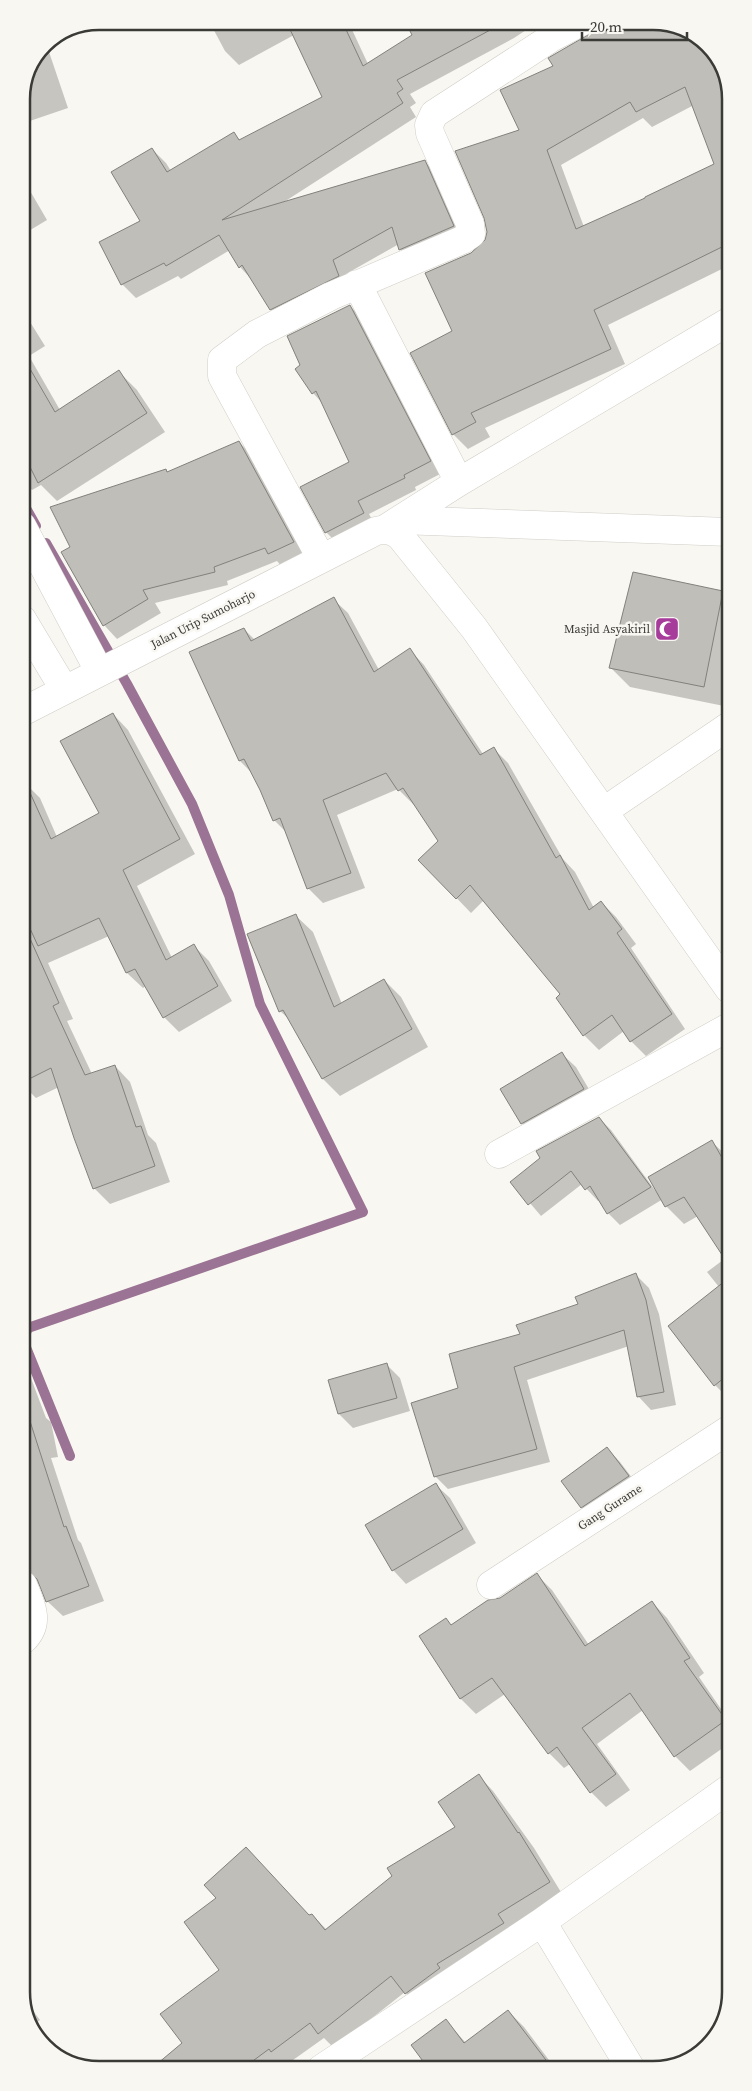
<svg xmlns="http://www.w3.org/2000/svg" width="752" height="2091" viewBox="0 0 752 2091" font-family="'Source Serif 4',serif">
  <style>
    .shadow { fill: #0003; fill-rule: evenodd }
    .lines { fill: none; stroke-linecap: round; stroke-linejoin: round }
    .stream { stroke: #9b7394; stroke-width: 10 }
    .building { fill: #c0beb8; stroke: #83817c; fill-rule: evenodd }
    .minor-casing { stroke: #d0cec8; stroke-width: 29 }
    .tertiary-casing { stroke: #d0cec8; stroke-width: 29 }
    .minor { stroke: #fff; stroke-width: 28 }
    .tertiary { stroke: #fff; stroke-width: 28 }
    .labels { text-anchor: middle; stroke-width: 5; stroke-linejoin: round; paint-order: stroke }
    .street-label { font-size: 12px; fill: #3a3a37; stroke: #f9f7f1 }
    .poi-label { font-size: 12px; fill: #3a3a37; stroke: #f9f7f1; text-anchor: end }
    .rim { fill: none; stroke: #3a3a37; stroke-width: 2.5 }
  </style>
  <rect width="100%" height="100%" fill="#f9f7f1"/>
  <path class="shadow" d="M 209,21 L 348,21 L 368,64 L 414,35 L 406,21 L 540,21 L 514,38 L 410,94 L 416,103 L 410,107 L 416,117 L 284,202 L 424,161 L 438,175 L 467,240 L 414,263 L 400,249 L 399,244 L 346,274 L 352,289 L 285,322 L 271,309 L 253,281 L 240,267 L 230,250 L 181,279 L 178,276 L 136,298 L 122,284 L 142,222 L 152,149 L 166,163 L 171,171 L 234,134 L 241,141 L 324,97 L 294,35 L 239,65 L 225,51 Z
    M 609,21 L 658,21 L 704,40 L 728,79 L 728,266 L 608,325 L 625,364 L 485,428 L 490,437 L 468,449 L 453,434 L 454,331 L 471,254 L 486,241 L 521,131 L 554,66 L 601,29 L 600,27 ZM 694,105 L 716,164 L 584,227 L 561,165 L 643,118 L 652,127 Z
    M 46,43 L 68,108 L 21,124 L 21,94 L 44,44 Z
    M 22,177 L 47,220 L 22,235 Z
    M 350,306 L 362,318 L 442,473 L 415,487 L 416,490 L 369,514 L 375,525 L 338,544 L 326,532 L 350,463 L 324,405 L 313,393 L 301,366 Z
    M 22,309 L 45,346 L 29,356 L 60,410 L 119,372 L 137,390 L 165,432 L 57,501 L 41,485 L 32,490 L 22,480 Z
    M 239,442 L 253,456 L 307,555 L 282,567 L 277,561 L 227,581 L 228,585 L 155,603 L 161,613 L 117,639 L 104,625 L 71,547 L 166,470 L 169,473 Z
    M 634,573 L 723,592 L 729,598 L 729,680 L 724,706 L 630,687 L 610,667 Z
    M 333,599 L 348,613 L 379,670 L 410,650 L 424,665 L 483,754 L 494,749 L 508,763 L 563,859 L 575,872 L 594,908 L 601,902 L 616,917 L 636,944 L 631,948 L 685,1029 L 646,1056 L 631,1041 L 624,1031 L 599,1050 L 584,1035 L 562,995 L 484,900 L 471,913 L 420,860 L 439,841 L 416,804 L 414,805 L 398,789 L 337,815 L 365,888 L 323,903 L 308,888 L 287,833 L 274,820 L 253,774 L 240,761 L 191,653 L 244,629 L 255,640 Z
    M 113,714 L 128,730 L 195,854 L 137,886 L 172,958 L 194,946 L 209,961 L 232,1001 L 179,1032 L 164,1017 L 146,986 L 143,988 L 127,973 L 109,936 L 48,963 L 73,1019 L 67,1021 L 92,1074 L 115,1066 L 130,1082 L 148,1135 L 156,1143 L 170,1182 L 110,1204 L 94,1188 L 59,1087 L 36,1098 L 23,1085 L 22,784 L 25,783 L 40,798 L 57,837 L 101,814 Z
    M 295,915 L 313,932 L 342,1004 L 384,980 L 401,997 L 428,1047 L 340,1096 L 323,1079 L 290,1020 L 280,1011 Z
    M 562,1054 L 576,1067 L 597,1103 L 536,1137 L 522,1123 Z
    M 599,1118 L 611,1130 L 657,1193 L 712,1142 L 730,1159 L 729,1399 L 715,1385 L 719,1287 L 707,1272 L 727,1257 L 698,1216 L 684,1224 L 666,1206 L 663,1199 L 620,1225 L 608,1213 L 600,1200 L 598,1201 L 582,1184 L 541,1216 L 512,1182 Z
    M 635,1274 L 649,1288 L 659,1314 L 676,1405 L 651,1410 L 638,1396 L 629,1346 L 527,1380 L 550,1462 L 448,1489 L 435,1476 L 460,1388 L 521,1335 Z
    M 23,1357 L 46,1418 L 51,1422 L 58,1457 L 51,1458 L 78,1540 L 81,1543 L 104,1601 L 63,1616 L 47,1601 L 41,1584 L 23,1588 Z
    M 386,1364 L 400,1378 L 410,1411 L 353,1428 L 339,1414 L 330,1381 Z
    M 607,1448 L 620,1462 L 642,1491 L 596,1521 L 582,1507 Z
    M 436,1485 L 450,1498 L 476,1543 L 406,1584 L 393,1570 Z
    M 537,1575 L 552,1590 L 589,1645 L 652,1602 L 667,1618 L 704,1673 L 699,1677 L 730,1722 L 730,1743 L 690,1771 L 675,1756 L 643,1710 L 597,1744 L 630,1790 L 606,1807 L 591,1792 L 570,1764 L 564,1768 L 549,1753 L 505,1694 L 476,1714 L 461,1699 L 420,1637 L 446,1620 L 452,1626 L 500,1599 Z
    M 479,1776 L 493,1791 L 534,1848 L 564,1897 L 421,2008 L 405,1992 L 334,2048 L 324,2038 L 286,2065 L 284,2063 L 276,2069 L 153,2069 L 184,2043 L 312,1915 L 327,1930 L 456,1827 Z
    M 24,1999 L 40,2020 L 33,2025 L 24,2012 Z
    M 508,2011 L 524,2027 L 555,2068 L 429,2068 L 412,2045 L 446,2021 L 466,2043 Z"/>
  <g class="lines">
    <path class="stream" d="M 22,501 L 36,526
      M 46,543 L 127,684 L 192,804 L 229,895 L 260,1004 L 363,1212 L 28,1328 L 23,1340 L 70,1456"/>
  </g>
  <path class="building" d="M 286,21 L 342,21 L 363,66 L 412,35 L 405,21 L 507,21 L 397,80 L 403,89 L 397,93 L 403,103 L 222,220 L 425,160 L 454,226 L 399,250 L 392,227 L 333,260 L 339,276 L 270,310 L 242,265 L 239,268 L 219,235 L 166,266 L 164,263 L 121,285 L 99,242 L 140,221 L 111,172 L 152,148 L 167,172 L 234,132 L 239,140 L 322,97 Z
    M 612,21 L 658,21 L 704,40 L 728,79 L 728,244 L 594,310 L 611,349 L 471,413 L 476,422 L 452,435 L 410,353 L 452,331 L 425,273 L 471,253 L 485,240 L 487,232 L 484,218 L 455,151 L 519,130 L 500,90 L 553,66 L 548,58 ZM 685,87 L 714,164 L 645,197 L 645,198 L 576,229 L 547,150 L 630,102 L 636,112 Z
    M 350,305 L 431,461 L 404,475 L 405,478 L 358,501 L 364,513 L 325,533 L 300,487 L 349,462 L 316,391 L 312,394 L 295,369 L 300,365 L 287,336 Z
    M 22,355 L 55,412 L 119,370 L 147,413 L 38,483 L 22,451 Z
    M 239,441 L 294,542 L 268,554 L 265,548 L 214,567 L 215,572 L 143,590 L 148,599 L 103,626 L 61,552 L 70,547 L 50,507 L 166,469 L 167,472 Z
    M 633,572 L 723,591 L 704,687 L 609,668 Z
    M 334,597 L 374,672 L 410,648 L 480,755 L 494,747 L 556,858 L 560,855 L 589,910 L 601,901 L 622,929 L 617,933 L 672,1014 L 630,1042 L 612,1015 L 583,1036 L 556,998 L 560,994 L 470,885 L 456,899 L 418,860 L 438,841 L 403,788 L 398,791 L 386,773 L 323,800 L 351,873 L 307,889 L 280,818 L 273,821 L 260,790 L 244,759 L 239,761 L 189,652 L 244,628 L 251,641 Z
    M 113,713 L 180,839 L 123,870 L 166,960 L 194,944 L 218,986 L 163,1018 L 135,969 L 126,973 L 99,918 L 38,946 L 22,911 L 22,775 L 51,839 L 99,813 L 60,741 Z
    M 296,914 L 334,1007 L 384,979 L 412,1029 L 322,1079 L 283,1010 L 279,1012 L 247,934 Z
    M 23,923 L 59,1003 L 53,1006 L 85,1075 L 115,1065 L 136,1127 L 141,1126 L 155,1166 L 93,1189 L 74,1138 L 51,1068 L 23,1082 Z
    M 562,1052 L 584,1089 L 521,1124 L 500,1089 Z
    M 599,1117 L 651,1187 L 607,1214 L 590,1186 L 585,1190 L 571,1171 L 528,1205 L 510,1182 L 540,1158 L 536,1151 Z
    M 712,1140 L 730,1172 L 730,1267 L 684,1197 L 665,1207 L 648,1177 Z
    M 636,1273 L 646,1300 L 664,1392 L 637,1397 L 624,1330 L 514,1367 L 537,1449 L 434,1477 L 411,1403 L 458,1388 L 449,1354 L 520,1334 L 516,1325 L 578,1304 L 575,1297 Z
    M 730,1277 L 730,1373 L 714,1386 L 668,1326 Z
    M 387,1363 L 397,1398 L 338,1414 L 328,1380 Z
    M 29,1418 L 64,1527 L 66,1526 L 89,1586 L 46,1602 L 37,1579 L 30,1572 L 23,1553 L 23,1419 Z
    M 607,1447 L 629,1476 L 581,1508 L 561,1481 Z
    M 436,1483 L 463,1529 L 392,1571 L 365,1525 Z
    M 537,1573 L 585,1646 L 652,1601 L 690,1658 L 684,1661 L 726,1720 L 674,1757 L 630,1693 L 582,1728 L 616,1774 L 590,1793 L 557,1747 L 548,1754 L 492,1678 L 460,1699 L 419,1636 L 446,1618 L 451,1625 L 488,1600 L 500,1598 Z
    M 479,1774 L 518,1833 L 519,1832 L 550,1882 L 498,1914 L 504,1923 L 437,1964 L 440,1968 L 405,1994 L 391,1976 L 318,2034 L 310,2023 L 271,2052 L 269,2049 L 242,2069 L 151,2069 L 182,2043 L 160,2014 L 219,1970 L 184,1922 L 216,1898 L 204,1885 L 246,1847 L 309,1915 L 312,1914 L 325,1930 L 392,1876 L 387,1868 L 455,1827 L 438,1802 Z
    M 508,2010 L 552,2068 L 428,2068 L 411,2045 L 446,2019 L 464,2043 Z"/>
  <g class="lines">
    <defs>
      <path id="minor" d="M 357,284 L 459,482
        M 400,520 L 729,532
        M 22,526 L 99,671
        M 385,529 L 459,482 L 728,322
        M 321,558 L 222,376 L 222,360 L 257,334 L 331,296 L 462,240 L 471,234 L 470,224 L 430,133 L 429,125 L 434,114 L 551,38 L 583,21
        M 22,619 L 64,689
        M 604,811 L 729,726
        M 499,1154 L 729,1027
        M 23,1585 C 31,1604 41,1623 23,1640
        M 491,1585 L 730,1429
        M 542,1922 L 630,2067
        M 321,2069 L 542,1922 L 730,1788"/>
      <path id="tertiary" d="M 22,712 L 376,531 C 386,529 392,530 400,536 L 474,628 L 729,989"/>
    </defs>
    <use href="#minor" class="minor-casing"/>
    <use href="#tertiary" class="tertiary-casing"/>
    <use href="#minor" class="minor"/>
    <use href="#tertiary" class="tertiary"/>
  </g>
  <defs>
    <symbol id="mosque-square" viewBox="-11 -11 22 22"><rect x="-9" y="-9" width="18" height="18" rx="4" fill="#a63b9c" stroke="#f9f7f1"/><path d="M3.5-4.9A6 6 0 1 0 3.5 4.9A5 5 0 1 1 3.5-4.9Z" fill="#fff"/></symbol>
  </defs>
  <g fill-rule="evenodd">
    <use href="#mosque-square" x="653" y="615" width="28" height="28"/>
  </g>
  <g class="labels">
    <g class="street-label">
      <text transform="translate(203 619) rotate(-27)" y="4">Jalan Urip Sumoharjo</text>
      <text transform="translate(610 1507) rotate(-33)" y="4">Gang Gurame</text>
    </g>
    <g class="poi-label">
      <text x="650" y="633">Masjid Asyakiril</text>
    </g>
  </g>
  <path d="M0 0H752V2091H0ZM99 30H653A69 69 0 0 1 722 99V1992A69 69 0 0 1 653 2061H99A69 69 0 0 1 30 1992V99A69 69 0 0 1 99 30Z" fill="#f9f7f1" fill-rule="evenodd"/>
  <path class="rim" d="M99 30H653A69 69 0 0 1 722 99V1992A69 69 0 0 1 653 2061H99A69 69 0 0 1 30 1992V99A69 69 0 0 1 99 30Z"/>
  <path d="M582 32v8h105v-8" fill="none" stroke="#3a3a37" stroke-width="2.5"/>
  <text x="590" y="32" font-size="15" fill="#3a3a37" stroke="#f9f7f1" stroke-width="4" paint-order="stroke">20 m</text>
</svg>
